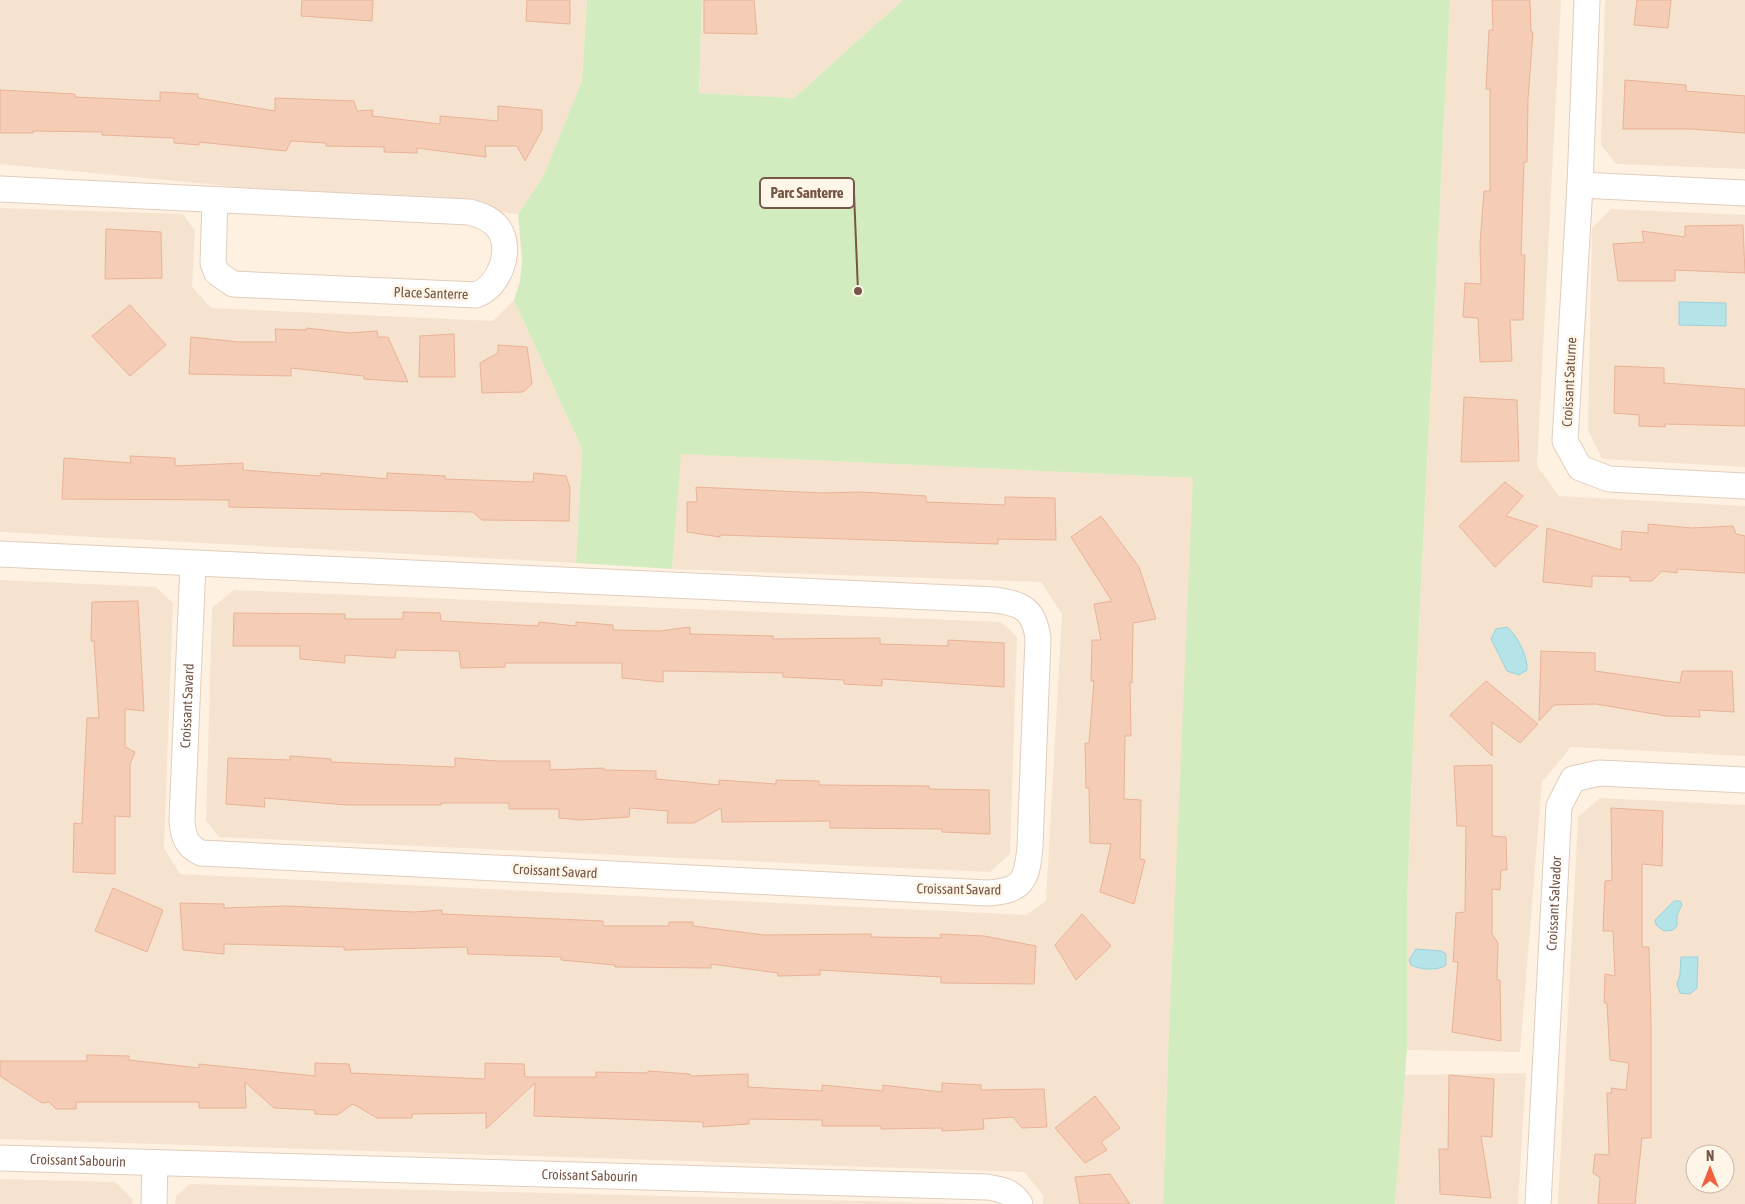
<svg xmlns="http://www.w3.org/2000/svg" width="1745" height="1204" viewBox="0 0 1745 1204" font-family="'Asap Condensed',sans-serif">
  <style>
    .residential { fill: #f6e3cf; fill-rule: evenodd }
    .green { fill: #d3ecbf }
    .water { fill: #b4e3e8; stroke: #9ad3db }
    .building { fill: #f5cdb7; stroke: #e8b296 }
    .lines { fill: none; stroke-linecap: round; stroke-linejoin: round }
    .minor-casing { stroke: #e2cdbc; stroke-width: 27 }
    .minor { stroke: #fff; stroke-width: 25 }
    .labels { text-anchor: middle; stroke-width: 5; stroke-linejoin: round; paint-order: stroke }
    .street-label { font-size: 14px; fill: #765646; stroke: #fff5e9 }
    .leader { fill: none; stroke: #765646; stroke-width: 2 }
    .callout-dot { fill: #765646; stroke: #fff5e9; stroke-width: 2 }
    .callout { fill: #fff5e9; stroke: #765646; stroke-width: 2 }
    .callout-label { font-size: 15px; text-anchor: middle; font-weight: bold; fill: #765646 }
  </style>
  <rect width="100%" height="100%" fill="#fef1e1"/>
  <path class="residential" d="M 0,0 L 587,0 L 582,81 L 543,177 L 518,214 L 0,164 Z
    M 702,0 L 903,0 L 794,98 L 699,93 Z
    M 1450,0 L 1561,0 L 1537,466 L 1559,496 L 1745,506 L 1745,756 L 1571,747 L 1542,782 L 1520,1052 L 1407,1050 L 1407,904 L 1413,746 Z
    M 1605,0 L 1745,0 L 1745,169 L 1616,164 L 1601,145 Z
    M 0,208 L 183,214 L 195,231 L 192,287 L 211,308 L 493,321 L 514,300 L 582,449 L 576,563 L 0,532 Z
    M 1611,209 L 1745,215 L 1745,467 L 1602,459 L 1588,430 L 1592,228 Z
    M 680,454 L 1194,478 L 1168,1055 L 1163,1204 L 1043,1204 L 1043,1195 L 1024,1172 L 0,1139 L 0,580 L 156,587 L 173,603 L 164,848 L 180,874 L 1026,915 L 1046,901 L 1062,614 L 1041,582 L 672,569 Z
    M 234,590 L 1001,622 L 1017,637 L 1010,854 L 990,872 L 219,837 L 206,821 L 212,608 Z
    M 1600,798 L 1745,805 L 1745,1204 L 1558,1204 L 1578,817 ZM 1695,1154 L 1725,1154 L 1725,1184 L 1695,1184 Z
    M 1526,1073 L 1518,1204 L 1395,1204 L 1404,1075 Z
    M 0,1179 L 115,1182 L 133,1200 L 132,1204 L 0,1204 Z
    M 190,1184 L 976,1204 L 175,1204 L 176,1196 Z"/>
  <path class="green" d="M 587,0 L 702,0 L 699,93 L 794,98 L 903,0 L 1450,0 L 1413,746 L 1407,904 L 1407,1050 L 1395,1204 L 1163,1204 L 1168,1055 L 1193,478 L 681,454 L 672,569 L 576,563 L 582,449 L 514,300 L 520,281 L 522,260 L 518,214 L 543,177 L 582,81 Z"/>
  <path class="water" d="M 1679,302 L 1726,303 L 1726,326 L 1679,325 Z
    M 1507,627 C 1518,637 1528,656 1527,670 L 1519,675 L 1507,671 L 1491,639 L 1496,629 Z
    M 1674,901 L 1680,901 L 1682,905 L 1677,915 L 1677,926 L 1673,930 L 1664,931 L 1656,925 L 1655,920 Z
    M 1416,949 L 1441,951 L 1446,954 L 1446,965 C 1438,971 1420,970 1411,965 L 1409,960 Z
    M 1681,957 L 1698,957 L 1697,988 L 1690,994 L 1680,993 L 1677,984 L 1680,975 Z"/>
  <path class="building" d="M 302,0 L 373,0 L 372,21 L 301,16 Z
    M 527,0 L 570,0 L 570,24 L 526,21 Z
    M 704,0 L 754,0 L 757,34 L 704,33 Z
    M 1492,0 L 1530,0 L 1531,32 L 1533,32 L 1528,99 L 1527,162 L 1524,162 L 1521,255 L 1525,255 L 1523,320 L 1510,320 L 1512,361 L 1480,362 L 1478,318 L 1463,317 L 1465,283 L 1481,284 L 1480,244 L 1484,191 L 1490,191 L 1490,89 L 1486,89 L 1489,30 L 1493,30 Z
    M 1637,0 L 1671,0 L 1668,28 L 1634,25 Z
    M 1625,80 L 1686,85 L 1686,91 L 1745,96 L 1745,133 L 1692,129 L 1623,129 Z
    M 0,90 L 75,94 L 75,97 L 160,101 L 160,92 L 198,94 L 198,98 L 275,111 L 275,98 L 354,101 L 357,111 L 373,110 L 372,116 L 440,124 L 440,116 L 498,121 L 498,106 L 542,110 L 542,130 L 525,161 L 517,146 L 485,146 L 486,157 L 417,148 L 417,153 L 384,152 L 384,147 L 326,146 L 326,143 L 291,141 L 286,151 L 199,142 L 199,145 L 174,143 L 174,138 L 102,135 L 102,132 L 33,131 L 33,133 L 0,133 Z
    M 1743,225 L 1745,273 L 1675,270 L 1675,281 L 1618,281 L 1613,244 L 1644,242 L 1642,231 L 1685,237 L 1685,226 Z
    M 106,229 L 161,232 L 162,278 L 105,279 Z
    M 130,305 L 166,345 L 130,376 L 92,336 Z
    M 306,328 L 349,333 L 377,331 L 378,337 L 388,337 L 408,382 L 364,379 L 364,376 L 291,368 L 291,376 L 189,374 L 191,337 L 239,342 L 276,342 L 275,329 L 306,330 Z
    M 454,334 L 455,377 L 419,377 L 420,336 Z
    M 498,345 L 527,347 L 532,384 L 523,392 L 482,393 L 480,363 L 498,353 Z
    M 1615,366 L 1664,368 L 1664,383 L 1745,389 L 1745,426 L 1665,424 L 1665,427 L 1639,426 L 1639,415 L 1614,413 Z
    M 1464,397 L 1517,400 L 1519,461 L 1461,462 Z
    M 130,456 L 175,458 L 175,466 L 243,463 L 243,470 L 321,476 L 321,473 L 387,479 L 387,473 L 445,476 L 445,479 L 533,482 L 534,473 L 566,476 L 570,488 L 569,521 L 482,520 L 473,512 L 229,507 L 229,500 L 62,499 L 64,458 L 131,463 Z
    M 1505,482 L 1523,496 L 1506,516 L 1538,526 L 1495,567 L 1459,526 Z
    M 696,487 L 821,493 L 861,492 L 926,496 L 926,502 L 1005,505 L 1005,497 L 1055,498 L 1056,540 L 998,539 L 998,544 L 720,535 L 720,537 L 687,532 L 687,502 L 697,502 Z
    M 1101,516 L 1139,567 L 1156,619 L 1133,623 L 1132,683 L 1130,682 L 1131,736 L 1125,736 L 1124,799 L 1141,800 L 1140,859 L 1145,860 L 1134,904 L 1100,892 L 1111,844 L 1090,843 L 1089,788 L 1086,788 L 1085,743 L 1089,743 L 1094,681 L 1091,681 L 1092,640 L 1101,640 L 1094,604 L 1112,601 L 1071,537 Z
    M 1648,524 L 1692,528 L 1733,526 L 1736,534 L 1745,536 L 1745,573 L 1677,569 L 1677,573 L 1662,571 L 1652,581 L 1630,581 L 1630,577 L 1592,576 L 1592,587 L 1543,582 L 1547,528 L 1621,550 L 1622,531 L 1648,533 Z
    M 138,601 L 144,711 L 125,709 L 125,747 L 135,752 L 130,764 L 130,817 L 115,816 L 115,874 L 73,872 L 74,823 L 82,824 L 87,718 L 99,718 L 94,641 L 91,641 L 92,602 Z
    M 403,612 L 440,613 L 441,621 L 538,626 L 539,622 L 576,626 L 576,622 L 613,625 L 613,630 L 660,631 L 690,627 L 690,634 L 773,636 L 773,639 L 880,638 L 880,644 L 948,646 L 948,640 L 1004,643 L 1004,687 L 882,679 L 882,686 L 844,684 L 844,680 L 783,677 L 783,673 L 730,672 L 663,671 L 663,682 L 622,678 L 622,663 L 505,663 L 505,667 L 461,668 L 459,651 L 396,650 L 395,658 L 345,655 L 345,663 L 300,659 L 300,646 L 233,646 L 234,613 L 345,614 L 345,619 L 403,619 Z
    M 1541,651 L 1595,653 L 1595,671 L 1680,683 L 1682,671 L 1732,671 L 1734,712 L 1699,710 L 1700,717 L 1666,716 L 1596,704 L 1554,705 L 1539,721 Z
    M 1486,681 L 1538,724 L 1520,743 L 1492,722 L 1492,756 L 1450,715 Z
    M 290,756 L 331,759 L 331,762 L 455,767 L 455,758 L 498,761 L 550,761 L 550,770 L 604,768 L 604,770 L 656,771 L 656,779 L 719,785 L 719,780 L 776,784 L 776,780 L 819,781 L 819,785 L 929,786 L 929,789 L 989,790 L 990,834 L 942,832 L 942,829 L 830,828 L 830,821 L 722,822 L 721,808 L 694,823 L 667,823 L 668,811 L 630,808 L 629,817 L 581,820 L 559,818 L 559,809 L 509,809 L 509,803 L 441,803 L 441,805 L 347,805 L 264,798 L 265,807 L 226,804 L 228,758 L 290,760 Z
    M 1492,765 L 1492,836 L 1506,837 L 1507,870 L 1501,870 L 1500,890 L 1492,889 L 1492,934 L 1498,943 L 1497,980 L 1500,980 L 1501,1041 L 1452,1032 L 1458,962 L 1453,962 L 1456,913 L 1465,912 L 1466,826 L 1457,826 L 1454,766 Z
    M 1611,808 L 1663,811 L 1662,866 L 1642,864 L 1642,947 L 1649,947 L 1651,1022 L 1651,1138 L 1642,1138 L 1635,1204 L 1598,1204 L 1600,1178 L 1593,1173 L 1595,1154 L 1609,1155 L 1607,1093 L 1612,1093 L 1611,1088 L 1626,1090 L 1629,1063 L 1610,1060 L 1607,1003 L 1604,1003 L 1605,974 L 1615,976 L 1613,931 L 1603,931 L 1605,881 L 1612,880 Z
    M 113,888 L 163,910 L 147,952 L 95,931 Z
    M 180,903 L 224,904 L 224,908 L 287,906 L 414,912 L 442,910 L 442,914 L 603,921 L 603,926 L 669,926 L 669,922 L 693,922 L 693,926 L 764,935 L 871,934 L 871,937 L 941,938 L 940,934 L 984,936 L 1036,946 L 1034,984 L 941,983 L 941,977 L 820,970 L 820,975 L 778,976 L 778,973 L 711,964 L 711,968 L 615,967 L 615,965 L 561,960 L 561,957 L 468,954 L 467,947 L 344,950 L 344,947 L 224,944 L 224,954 L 183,950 Z
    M 1082,914 L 1111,946 L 1076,980 L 1055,945 Z
    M 87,1055 L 129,1056 L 129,1060 L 199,1068 L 199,1064 L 315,1076 L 315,1063 L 349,1064 L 351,1073 L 485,1079 L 485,1063 L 524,1064 L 525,1077 L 596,1077 L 596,1072 L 648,1073 L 648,1071 L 690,1074 L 690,1076 L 748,1074 L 748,1087 L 822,1091 L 822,1085 L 883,1091 L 883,1085 L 942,1092 L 942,1083 L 981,1085 L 981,1090 L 1044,1089 L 1047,1127 L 1022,1128 L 1013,1117 L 983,1119 L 984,1129 L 942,1131 L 942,1128 L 881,1129 L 881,1126 L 822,1126 L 822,1120 L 749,1119 L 749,1124 L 703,1127 L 703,1122 L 534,1116 L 535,1083 L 486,1129 L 486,1113 L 412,1114 L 412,1118 L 377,1118 L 353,1104 L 337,1115 L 315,1114 L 315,1110 L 274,1108 L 245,1082 L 246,1108 L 199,1108 L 199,1102 L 76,1102 L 76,1109 L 56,1109 L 49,1102 L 42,1103 L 0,1076 L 0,1061 L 87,1061 Z
    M 1449,1075 L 1494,1079 L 1492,1137 L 1481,1136 L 1491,1198 L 1440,1194 L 1439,1149 L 1448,1149 Z
    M 1095,1096 L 1120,1128 L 1101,1142 L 1107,1150 L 1085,1163 L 1055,1128 Z
    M 1110,1174 L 1130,1204 L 1080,1204 L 1075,1177 Z"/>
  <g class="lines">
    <defs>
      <g id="minor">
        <path d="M 1587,0 L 1580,185 L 1565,441 L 1580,468 L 1609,479 L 1745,486"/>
        <path d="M 1580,185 L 1745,193"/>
        <path d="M 0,189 L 469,212 C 481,215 492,219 499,229 C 513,251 499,287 476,295 L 233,284 L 217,273 L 213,263 L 215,200"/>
        <path id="s1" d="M 0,554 L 996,600 C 1023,604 1034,610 1038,638 L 1030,847 C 1027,880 1023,891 987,893 L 201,853 C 186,846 183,836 182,820 L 193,563"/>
        <path id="s2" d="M 0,1158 L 987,1187 C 1000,1189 1012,1191 1020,1204"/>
        <path d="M 154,1204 L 155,1163"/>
        <path id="s3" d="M 1538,1204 L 1559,806 L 1573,779 L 1599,773 L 1745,780"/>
      </g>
    </defs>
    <use href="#minor" class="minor-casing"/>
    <use href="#minor" class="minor"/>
  </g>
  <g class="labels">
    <g class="street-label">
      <text transform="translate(431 293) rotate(2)" y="5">Place Santerre</text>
      <text transform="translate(1569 382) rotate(-87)" y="5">Croissant Saturne</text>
      <text dy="5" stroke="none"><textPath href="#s1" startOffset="2284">Croissant Savard</textPath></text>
      <text transform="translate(555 871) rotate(3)" y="5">Croissant Savard</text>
      <text transform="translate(959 889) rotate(1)" y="5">Croissant Savard</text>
      <text dy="5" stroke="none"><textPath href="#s3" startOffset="301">Croissant Salvador</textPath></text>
      <text dy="5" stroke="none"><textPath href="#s2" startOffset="78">Croissant Sabourin</textPath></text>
      <text dy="5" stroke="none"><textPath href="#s2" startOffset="590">Croissant Sabourin</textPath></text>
    </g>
  </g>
  <path class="leader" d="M858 291L854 193"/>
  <circle class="callout-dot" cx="858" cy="291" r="5"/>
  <rect class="callout" x="760" y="178" width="94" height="30" rx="5"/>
  <g class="callout-label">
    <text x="807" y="198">Parc Santerre</text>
  </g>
  <g transform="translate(1710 1169)"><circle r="24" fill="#fff5e9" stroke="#c8b5a8"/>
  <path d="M0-4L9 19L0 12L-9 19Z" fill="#f05f3e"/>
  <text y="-8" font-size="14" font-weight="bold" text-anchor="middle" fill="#765646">N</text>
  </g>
</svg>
